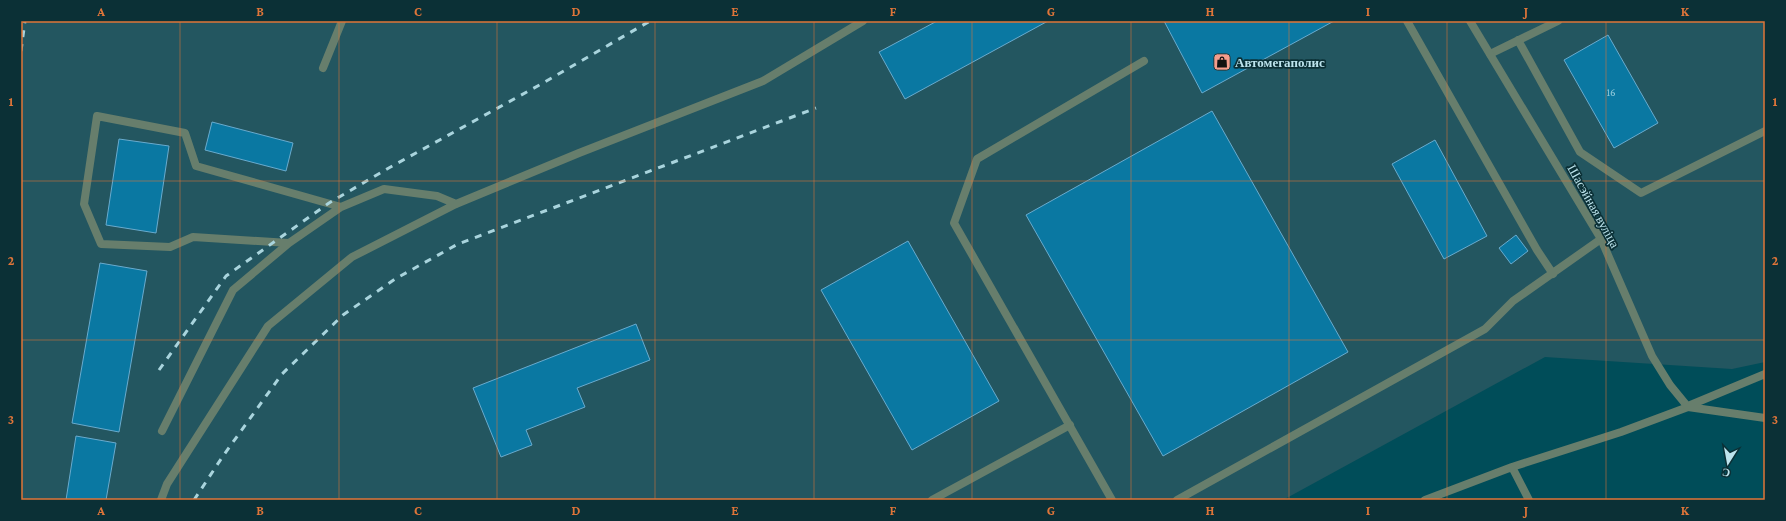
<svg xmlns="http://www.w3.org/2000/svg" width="1786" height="521" viewBox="0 0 1786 521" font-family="'Crimson Pro',serif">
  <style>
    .built { fill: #235660 }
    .building { fill: #0a78a2; stroke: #69abce }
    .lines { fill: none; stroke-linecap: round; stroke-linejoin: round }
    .service { stroke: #677e6c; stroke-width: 8 }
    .minor { stroke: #677e6c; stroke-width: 8 }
    .rail { stroke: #a9d4dd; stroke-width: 3; stroke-dasharray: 7 7; stroke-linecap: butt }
    .grid { fill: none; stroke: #df7539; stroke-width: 1; stroke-opacity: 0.55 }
    .labels { text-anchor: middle; stroke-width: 3.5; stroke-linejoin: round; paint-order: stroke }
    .number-label { font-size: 11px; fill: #90c9da }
    .poi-label { font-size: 13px; font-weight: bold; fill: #bde4ed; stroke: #0b3036; text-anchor: start }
    .street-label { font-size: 13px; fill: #bde4ed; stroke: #0b3036 }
    .neatline { fill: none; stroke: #df7539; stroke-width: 1.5 }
    .grid-label { font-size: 13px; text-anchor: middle; font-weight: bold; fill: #df7539 }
  </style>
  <rect width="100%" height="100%" fill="#004d59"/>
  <path class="built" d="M 21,21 L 1765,21 L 1765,362 L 1732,369 L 1545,357 L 1283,500 L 21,500 Z"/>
  <path class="building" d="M 937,21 L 1048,21 L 905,99 L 879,52 Z
    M 1164,21 L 1334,21 L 1202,93 Z
    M 1608,35 L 1658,123 L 1614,148 L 1564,60 Z
    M 1212,111 L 1348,352 L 1163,456 L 1026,215 Z
    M 212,122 L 293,143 L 286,171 L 205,150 Z
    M 119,139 L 169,146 L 156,233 L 106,225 Z
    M 1435,140 L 1487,236 L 1444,259 L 1392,164 Z
    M 1516,235 L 1528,251 L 1511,264 L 1499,248 Z
    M 908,241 L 999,401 L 912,450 L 821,290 Z
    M 100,263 L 147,271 L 119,432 L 72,423 Z
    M 636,324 L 650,360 L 577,388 L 585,407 L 526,430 L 532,445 L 501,457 L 473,388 Z
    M 76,436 L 116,443 L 106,500 L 66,500 Z"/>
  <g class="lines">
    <path class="service" d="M 1407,21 L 1537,250 L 1553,274
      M 1518,40 L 1580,152 L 1641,193 L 1765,131
      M 1490,54 L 1558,21
      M 323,68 L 342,21
      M 289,243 L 341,207
      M 162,431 L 233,290 L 289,243 L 193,237 L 170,247 L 101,244 L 84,204 L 97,116 L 185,133 L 196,166 L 341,207 L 384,189 L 437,196 L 456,204
      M 1512,467 L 1529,500
      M 161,500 L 167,484 L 268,326 L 352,257 L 456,204 L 579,153 L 763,81 L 863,21
      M 932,500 L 1070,425
      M 1112,500 L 954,223 L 977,159 L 1144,61
      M 1177,500 L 1485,329 L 1513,301 L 1601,239
      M 1425,500 L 1512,467 L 1621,432 L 1688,407"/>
    <path class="minor" d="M 1470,21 L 1601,239 L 1652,356 L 1670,385 L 1688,407 L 1765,418
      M 1688,406 L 1765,374"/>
    <path class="rail" d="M 21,51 L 25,21
      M 159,370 L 226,276 L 329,203 L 387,169 L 543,83 L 650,21
      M 194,500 L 223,456 L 282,374 L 343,315 L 395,279 L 458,244 L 816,108"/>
  </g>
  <path class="grid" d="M 180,21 L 180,500M 339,21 L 339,500M 497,21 L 497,500M 655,21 L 655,500M 814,21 L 814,500M 972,21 L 972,500M 1131,21 L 1131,500M 1289,21 L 1289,500M 1447,21 L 1447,500M 1606,21 L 1606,500M 21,181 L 1765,181M 21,340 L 1765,340"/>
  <defs>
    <symbol id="shop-square" viewBox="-11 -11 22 22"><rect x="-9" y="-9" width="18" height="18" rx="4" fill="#f49d8c" stroke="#0b3036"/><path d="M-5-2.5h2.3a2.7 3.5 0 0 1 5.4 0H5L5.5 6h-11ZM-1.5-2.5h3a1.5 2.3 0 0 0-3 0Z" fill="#111"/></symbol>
  </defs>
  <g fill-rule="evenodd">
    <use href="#shop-square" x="1212" y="52" width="20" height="20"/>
  </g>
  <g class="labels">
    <g class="number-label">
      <text x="1611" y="96">16</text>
    </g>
    <g class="poi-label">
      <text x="1235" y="67">Автомегаполис</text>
    </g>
    <g class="street-label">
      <text transform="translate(1594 206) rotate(61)" y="5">Шасэйная вуліца</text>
    </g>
  </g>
  <rect width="1786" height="521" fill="none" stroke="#0b3036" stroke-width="44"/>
  <g transform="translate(1728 463) rotate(191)" stroke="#0b3036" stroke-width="3" paint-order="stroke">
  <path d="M0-3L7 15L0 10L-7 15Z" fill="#bde4ed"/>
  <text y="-6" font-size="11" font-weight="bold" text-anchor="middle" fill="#bde4ed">С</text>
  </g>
  <rect x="22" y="22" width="1742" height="477" class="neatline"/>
  <g class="grid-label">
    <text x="101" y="16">A</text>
    <text x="260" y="16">B</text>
    <text x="418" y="16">C</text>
    <text x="576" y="16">D</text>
    <text x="735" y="16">E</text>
    <text x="893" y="16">F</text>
    <text x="1051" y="16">G</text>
    <text x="1210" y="16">H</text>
    <text x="1368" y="16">I</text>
    <text x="1526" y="16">J</text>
    <text x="1685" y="16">K</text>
    <text x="11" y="106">1</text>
    <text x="1775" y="106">1</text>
    <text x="11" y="265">2</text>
    <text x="1775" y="265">2</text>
    <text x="11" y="424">3</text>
    <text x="1775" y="424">3</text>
    <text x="101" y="515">A</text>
    <text x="260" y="515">B</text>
    <text x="418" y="515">C</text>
    <text x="576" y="515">D</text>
    <text x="735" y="515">E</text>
    <text x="893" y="515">F</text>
    <text x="1051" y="515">G</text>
    <text x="1210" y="515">H</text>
    <text x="1368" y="515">I</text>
    <text x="1526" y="515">J</text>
    <text x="1685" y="515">K</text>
  </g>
</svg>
